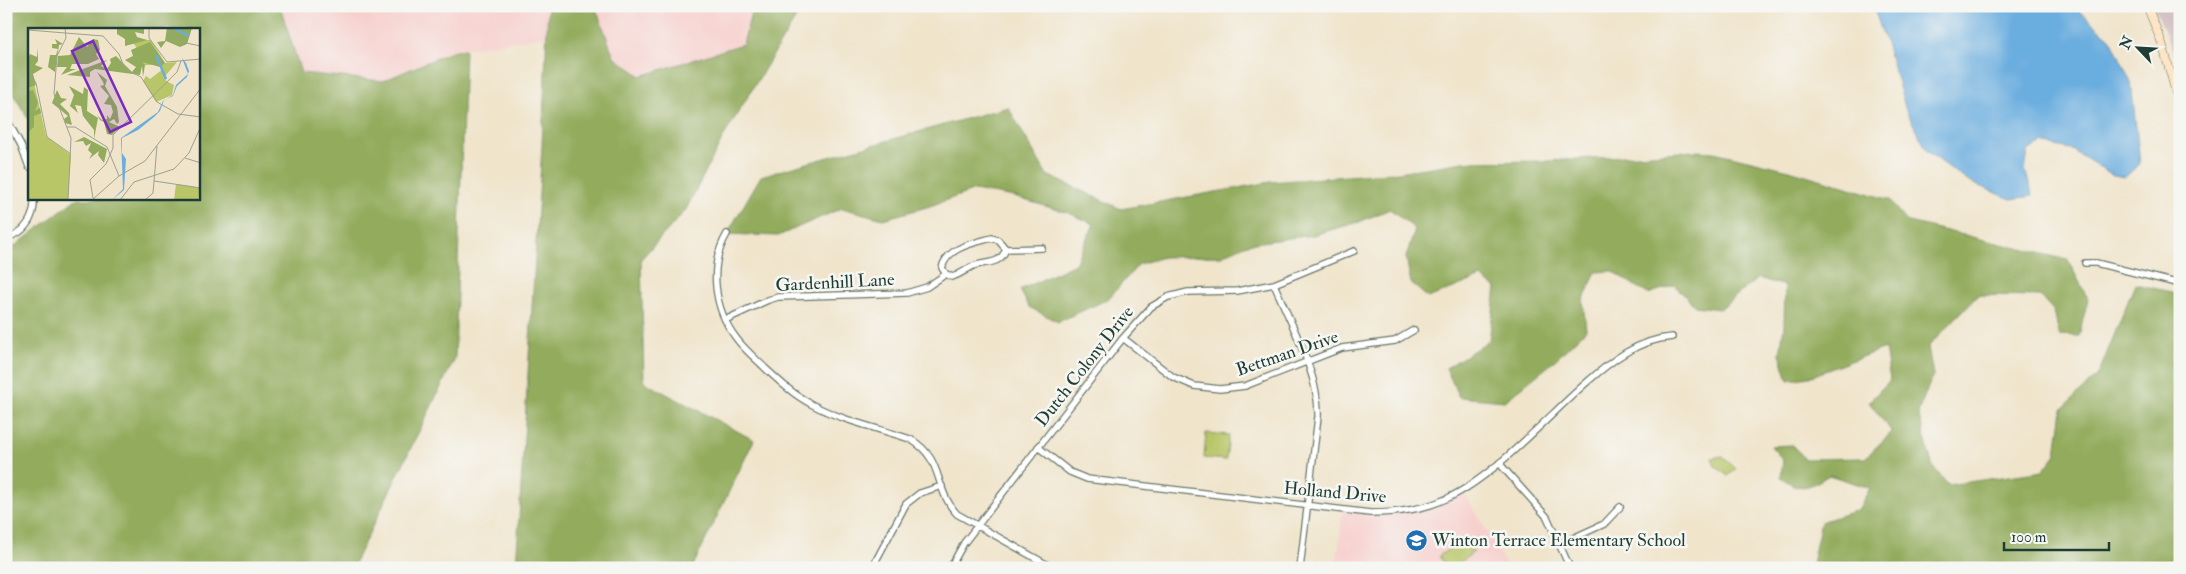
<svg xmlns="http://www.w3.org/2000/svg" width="2186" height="574" viewBox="0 0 2186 574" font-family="'IM FELL Double Pica',serif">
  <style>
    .built { fill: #f7d0cd }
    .industrial { fill: #d2bec3 }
    .green { fill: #b8c668; stroke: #6c824e }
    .forest { fill: #92ab5c; stroke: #587448 }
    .water { fill: #6baddf; stroke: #45758a }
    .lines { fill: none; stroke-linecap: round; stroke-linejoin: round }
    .street-casing { stroke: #687769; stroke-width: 8 }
    .secondary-casing { stroke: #687769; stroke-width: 9 }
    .street { stroke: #fff; stroke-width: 5.5 }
    .secondary { stroke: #fde5c5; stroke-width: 8 }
    .labels { text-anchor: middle; stroke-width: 5; stroke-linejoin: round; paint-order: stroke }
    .street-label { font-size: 18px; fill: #1f3d34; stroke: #f6f6f2 }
    .poi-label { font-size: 18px; fill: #1f3d34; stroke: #f6f6f2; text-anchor: start }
    .inset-river { fill: none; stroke: #6baddf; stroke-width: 2.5 }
    .inset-road { fill: none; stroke: #9ca18f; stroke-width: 1 }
    .view { fill: #7b2cbf; fill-opacity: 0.15; stroke: #7b2cbf; stroke-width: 2.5 }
    .inset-edge { fill: none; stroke: #1f3d34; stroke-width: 2.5 }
  </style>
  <rect width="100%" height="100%" fill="#f6f6f2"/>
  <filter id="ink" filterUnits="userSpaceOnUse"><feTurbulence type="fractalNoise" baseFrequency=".02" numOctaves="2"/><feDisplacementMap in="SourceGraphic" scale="10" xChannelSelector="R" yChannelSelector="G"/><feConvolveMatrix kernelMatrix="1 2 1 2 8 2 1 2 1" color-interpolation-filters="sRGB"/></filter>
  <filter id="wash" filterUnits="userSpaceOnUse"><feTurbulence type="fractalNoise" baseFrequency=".0096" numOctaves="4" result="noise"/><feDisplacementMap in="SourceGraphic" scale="20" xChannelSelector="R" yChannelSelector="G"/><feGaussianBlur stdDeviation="1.12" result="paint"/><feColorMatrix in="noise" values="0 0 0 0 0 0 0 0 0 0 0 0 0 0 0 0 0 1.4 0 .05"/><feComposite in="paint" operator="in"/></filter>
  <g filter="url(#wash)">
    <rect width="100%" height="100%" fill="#f0e4cb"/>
    <path class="built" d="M 281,6 L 753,6 L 743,44 L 641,76 L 576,31 L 453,51 L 383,81 L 301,73 Z
      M 1463,490 L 1508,568 L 1336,568 L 1343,510 L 1370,513 L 1418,509 Z"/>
    <path class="industrial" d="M 2154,6 L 2180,6 L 2180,68 Z"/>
    <path class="green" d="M 1206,433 L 1229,435 L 1226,460 L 1204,458 Z
      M 1723,456 L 1736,469 L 1728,476 L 1715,466 L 1712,458 Z
      M 1464,538 L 1474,552 L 1452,568 L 1447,568 L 1439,556 Z"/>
    <path class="forest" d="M 6,6 L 280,6 L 301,73 L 383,81 L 453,51 L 465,49 L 455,358 L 352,568 L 6,568 L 6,253 L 76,199 L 199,199 L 199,29 L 29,29 L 29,120 L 6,82 Z
      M 548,6 L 595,6 L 614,57 L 641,76 L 743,44 L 753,6 L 803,6 L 725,134 L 685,211 L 641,259 L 644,382 L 754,440 L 692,568 L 516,568 L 542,146 Z
      M 1008,107 L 1047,175 L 1121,209 L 1271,182 L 1399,172 L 1464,162 L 1550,161 L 1695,151 L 1714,152 L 1789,170 L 1890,200 L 1905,221 L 2068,260 L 2088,299 L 2079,336 L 2059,335 L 2054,311 L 2040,296 L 1978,295 L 1928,347 L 1933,375 L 1918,412 L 1932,465 L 1948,485 L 2043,471 L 2056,454 L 2062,409 L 2098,375 L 2135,284 L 2180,294 L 2180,568 L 1811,568 L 1821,522 L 1858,510 L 1870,488 L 1829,475 C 1810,487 1801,493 1781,477 L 1783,460 L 1771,446 L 1792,445 L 1805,459 L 1865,458 L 1892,432 L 1869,402 L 1890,380 L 1885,348 L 1809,377 L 1788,380 L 1780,354 L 1784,326 L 1785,286 L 1758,278 L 1720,309 L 1695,306 L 1674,285 L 1648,294 L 1612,271 L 1596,272 L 1583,301 L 1586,330 L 1551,364 L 1505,401 L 1459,397 L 1446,368 L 1489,341 L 1496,288 L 1481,277 L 1428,298 L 1411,283 L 1406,257 L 1415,229 L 1390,209 L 1359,222 L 1313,235 L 1247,244 L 1221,256 L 1163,257 L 1139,264 L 1108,299 L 1058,322 L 1029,307 L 1020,290 L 1075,264 L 1094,224 L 1069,213 L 1014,197 L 975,190 L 927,207 L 883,219 L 842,208 L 778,236 L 727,234 L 761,176 Z"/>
    <path class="water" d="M 1873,6 L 2073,6 L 2111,39 L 2131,82 L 2140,164 L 2125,177 L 2113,175 L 2070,149 L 2042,143 L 2028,152 L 2025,170 L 2033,196 L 2011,199 L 1969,182 L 1928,152 L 1906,110 L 1886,43 Z"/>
  </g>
  <g filter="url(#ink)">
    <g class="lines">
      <defs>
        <path id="street" d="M 6,118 L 21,145 L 29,167
          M 727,234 C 708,266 714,309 736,338 C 744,349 755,358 765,368 C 780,382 795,396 813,405 C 843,421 878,428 910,439 C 945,459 933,489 957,514 L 1053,568
          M 6,237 C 25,235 35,216 34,199
          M 992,238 L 998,240 L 1006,249 C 999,267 986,260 971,267 C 964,271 959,275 952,277 L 946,274 L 942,268 C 947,247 974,243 992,238 Z
          M 1006,249 L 1042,248
          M 2085,263 L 2096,263 L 2180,284
          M 1274,284 C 1290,322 1320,376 1318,417 L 1300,568
          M 725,320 L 768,300 L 778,297 L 907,293 L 927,287 L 946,274
          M 1123,338 L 1173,377 L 1194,386 L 1220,389 L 1245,386 L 1342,348 L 1395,341 L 1414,330
          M 1038,447 L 1070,472 L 1087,479 L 1370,513 C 1397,513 1423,510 1448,498 C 1495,476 1546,418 1586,383 C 1611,361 1637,340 1672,337
          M 1499,463 L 1547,517 L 1570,568
          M 1560,544 L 1604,524 L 1620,507
          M 872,568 L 906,504 L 920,493 L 942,486
          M 950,568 L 964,543 L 1123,338 L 1151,307 L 1168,297 L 1188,292 L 1237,291 L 1274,284 L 1354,251"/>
        <path id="secondary" d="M 2147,6 L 2162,43 L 2180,107"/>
      </defs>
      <use href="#street" class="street-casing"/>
      <use href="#secondary" class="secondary-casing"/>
      <use href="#street" class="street"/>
      <use href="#secondary" class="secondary"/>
    </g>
  </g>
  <defs>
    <symbol id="school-disc" viewBox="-11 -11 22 22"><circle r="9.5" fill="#1f6fb2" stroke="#f6f6f2"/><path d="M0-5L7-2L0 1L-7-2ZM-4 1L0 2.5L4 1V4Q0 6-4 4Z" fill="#fff"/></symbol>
  </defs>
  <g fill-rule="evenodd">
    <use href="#school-disc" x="1404" y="528" width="25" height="25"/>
  </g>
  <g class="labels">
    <g class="street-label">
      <text transform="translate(835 282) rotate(-3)" y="6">Gardenhill Lane</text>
      <text transform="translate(1287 353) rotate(-19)" y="6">Bettman Drive</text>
      <text transform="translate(1084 366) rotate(-52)" y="6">Dutch Colony Drive</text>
      <text transform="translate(1335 492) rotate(5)" y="6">Holland Drive</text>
    </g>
    <g class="poi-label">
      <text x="1432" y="546">Winton Terrace Elementary School</text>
    </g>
  </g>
  <g transform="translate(28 28)">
    <rect width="172" height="172" fill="#f0e4cb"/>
    <path d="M 99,11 L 123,12 L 137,35 L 149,34 L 138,47 L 138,53 L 146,57 L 144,67 L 128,74 L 115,53 L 118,48 L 122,51 L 135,41 L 130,36 L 109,38 L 111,26 L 107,17 ZM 0,42 L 6,55 L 18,108 L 43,127 L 40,172 L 1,172 L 0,169 ZM 148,156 L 172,160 L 170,172 L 146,172 Z" fill="#b8c668"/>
    <path d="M 89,0 L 116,0 L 116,6 L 107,4 L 109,9 L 119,12 L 97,18 L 97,11 L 89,6 ZM 139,0 L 164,0 L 159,16 L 152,19 L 138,13 L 133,20 L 129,14 L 137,13 ZM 51,9 L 59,19 L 65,11 L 70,12 L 72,22 L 68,26 L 71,31 L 60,36 L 44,36 L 42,41 L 48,41 L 33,47 L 39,39 L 29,39 L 30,28 L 42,27 ZM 27,11 L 35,16 L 31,17 L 27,44 L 20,39 L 22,27 L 28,27 L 30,21 L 24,20 L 24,16 L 29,16 ZM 122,14 L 137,35 L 132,39 L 114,34 L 117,37 L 115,49 L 114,38 L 112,47 L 67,41 L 62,44 L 62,49 L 39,47 L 79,32 L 73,38 L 79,41 L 83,35 L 82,31 L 88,28 L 104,44 L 108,39 L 97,32 L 105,28 L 103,22 ZM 10,20 L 10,33 L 7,37 L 15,40 L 5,46 L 8,57 L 0,60 L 0,30 L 2,26 L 9,29 ZM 69,44 L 79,52 L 77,58 L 89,79 L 91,94 L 89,96 L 86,91 L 81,94 L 92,99 L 84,107 L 79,106 L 76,94 L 72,92 L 69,87 L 74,92 L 79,91 L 79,87 L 82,91 L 85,84 L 83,77 L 76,76 L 81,68 L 72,58 L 76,57 L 75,54 ZM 41,58 L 55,66 L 56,59 L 60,62 L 59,83 L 70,90 L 66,111 L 66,102 L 55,88 L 53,78 L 47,77 L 50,85 L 42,78 L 46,67 ZM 5,62 L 10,74 L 7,83 L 12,80 L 13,85 L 6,88 L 6,99 L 0,104 L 0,63 ZM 29,62 L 33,70 L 39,71 L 32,76 L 41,85 L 44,97 L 37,95 L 36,91 L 40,88 L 24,75 ZM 56,109 L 79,121 L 76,135 L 70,127 L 71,123 L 61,131 L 64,126 L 60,122 L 63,115 L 58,118 L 55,113 L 46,114 Z" fill="#92ab5c"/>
    <path d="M 165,0 L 154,30 L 158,35 L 161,43 L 159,49 L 149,58 L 145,68 L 136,72 L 132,83 L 126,89 L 110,102 L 94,110 L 94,125 L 98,131 L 96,162 L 84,172 L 95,161 L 93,110 L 130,84 L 135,73 L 145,67 L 148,57 L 160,46 L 154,30 Z" fill="#6baddf"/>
    <path class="inset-river" d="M 145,0 L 161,8M 128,27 L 138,51"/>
    <path class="inset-road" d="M 37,0 L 38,10 L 29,28 L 26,66 L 43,110 L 40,172M 121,0 L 121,10 L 139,34 L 173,31M 139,0 L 153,14 L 173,18M 0,2 L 75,8 L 91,26 L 97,41 L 113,49 L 129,74 L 150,86 L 173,89M 0,41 L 8,55 L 19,109 L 43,126M 39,99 L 47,99 L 79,119 L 91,148M 157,130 L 173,135M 126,153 L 173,160M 65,170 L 62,152 L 78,136 L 85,120 L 85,107 L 149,44 L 153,33M 64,172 L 91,148 L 117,133 L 173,60M 92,172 L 106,154 L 146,141 L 161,125 L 173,98M 117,172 L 125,165 L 129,118"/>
    <path class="view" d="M 65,13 L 103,94 L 82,104 L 44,23 Z"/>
    <rect width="172" height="172" class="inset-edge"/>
  </g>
  <rect width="2186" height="574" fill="none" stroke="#f6f6f2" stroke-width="25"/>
  <g transform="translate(2138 48) rotate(295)" stroke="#f6f6f2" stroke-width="4" paint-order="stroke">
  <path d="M0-4L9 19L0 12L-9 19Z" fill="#1f3d34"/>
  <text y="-8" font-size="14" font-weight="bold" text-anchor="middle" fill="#1f3d34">N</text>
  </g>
  <path d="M2004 542v8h105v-8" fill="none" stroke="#1f3d34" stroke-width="2.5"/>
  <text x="2011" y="542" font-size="15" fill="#1f3d34" stroke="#f6f6f2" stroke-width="4" paint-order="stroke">100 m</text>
</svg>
